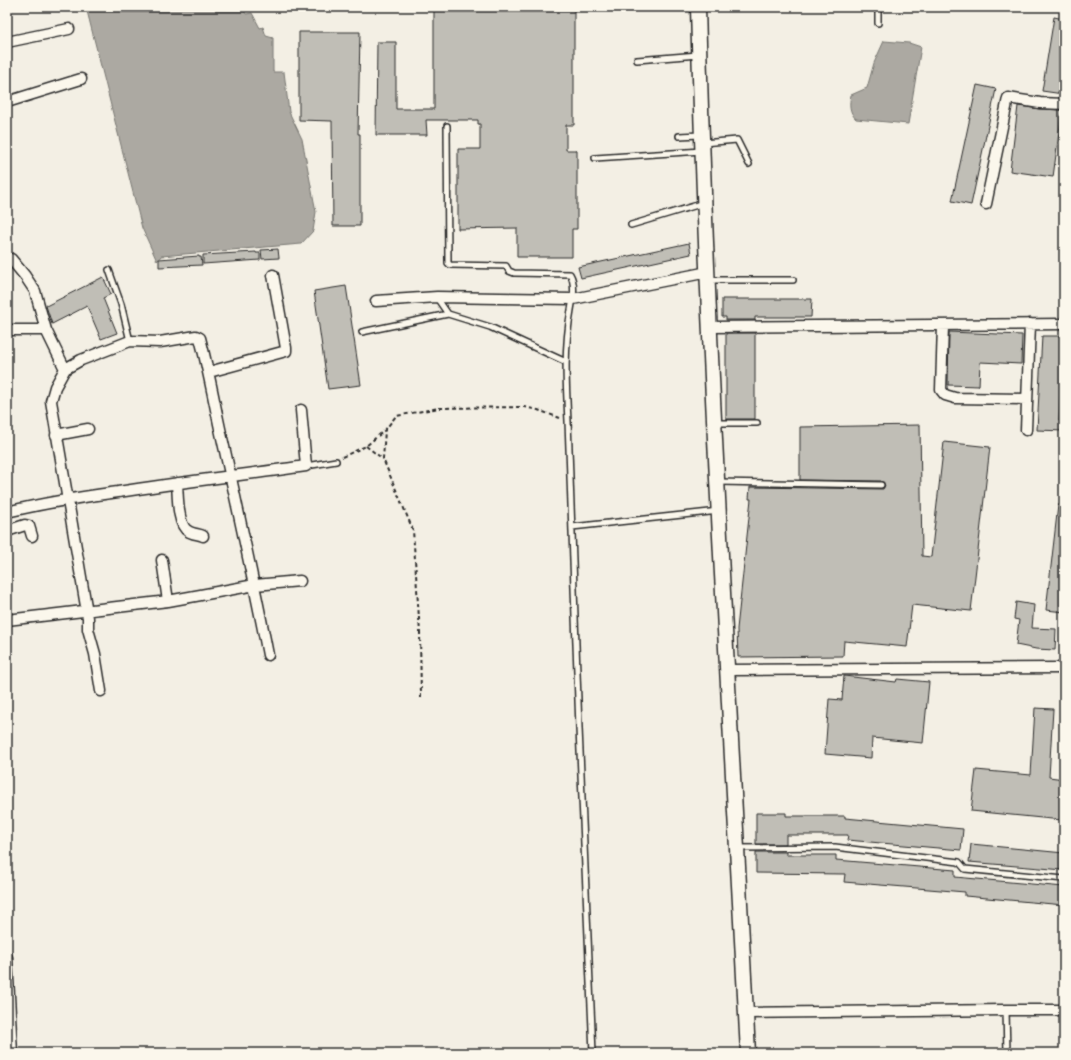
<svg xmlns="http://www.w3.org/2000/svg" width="1071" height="1060" viewBox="0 0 1071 1060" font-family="Caveat,sans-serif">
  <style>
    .water { fill: #aca9a2; stroke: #787772 }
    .building { fill: #c0beb6; stroke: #2b2b2b }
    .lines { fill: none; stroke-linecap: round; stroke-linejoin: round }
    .lane-casing { stroke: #2b2b2b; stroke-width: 8 }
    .street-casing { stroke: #2b2b2b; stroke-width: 13 }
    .secondary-casing { stroke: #2b2b2b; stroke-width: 17 }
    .path { stroke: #2b2b2b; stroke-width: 2; stroke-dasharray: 4 3; stroke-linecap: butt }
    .lane { stroke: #fbf7ec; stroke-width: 5 }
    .street { stroke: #fbf7ec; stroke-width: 10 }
    .secondary { stroke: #fbf7ec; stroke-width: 14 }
  </style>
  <rect width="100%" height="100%" fill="#f3efe4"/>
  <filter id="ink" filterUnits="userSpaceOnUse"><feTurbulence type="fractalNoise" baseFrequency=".025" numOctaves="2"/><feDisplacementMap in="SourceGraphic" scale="8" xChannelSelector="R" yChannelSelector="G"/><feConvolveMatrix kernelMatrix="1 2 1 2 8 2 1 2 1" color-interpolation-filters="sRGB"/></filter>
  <g filter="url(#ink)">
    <path class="water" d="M 86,7 L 242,7 L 246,14 L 252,13 L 260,28 L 263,27 L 266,36 L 273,38 L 273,72 L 284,72 L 289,112 L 302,139 L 316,212 L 313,231 L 301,244 L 161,256 L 157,261 L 142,228 Z
      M 884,41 L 909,43 L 921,47 L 908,124 L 856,119 C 849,112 849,104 851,95 L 867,88 L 874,63 Z"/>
    <path class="building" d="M 434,7 L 574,7 L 574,125 L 566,125 L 566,150 L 577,150 L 577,229 L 572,229 L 572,257 L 517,257 L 517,228 L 458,229 L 458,149 L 480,149 L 480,124 L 478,124 L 478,120 L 426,120 L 427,135 L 376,135 L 377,42 L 396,42 L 396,109 L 434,109 Z
      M 1054,17 L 1064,19 L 1064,87 L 1063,94 L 1042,91 Z
      M 299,32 L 360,32 L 358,134 L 360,134 L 360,226 L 333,226 L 332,121 L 299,120 Z
      M 977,85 L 996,89 L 971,205 L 952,201 Z
      M 1018,106 L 1040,109 L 1062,110 L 1053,177 L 1010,171 Z
      M 689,243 L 691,254 L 581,278 L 578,267 Z
      M 278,249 L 279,258 L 262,259 L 261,250 Z
      M 256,252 L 256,253 L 260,253 L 260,260 L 203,264 L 203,255 Z
      M 199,256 L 199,257 L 201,257 L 202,265 L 159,267 L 159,259 Z
      M 103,277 L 111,294 L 103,298 L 117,333 L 101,339 L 87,306 L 52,324 L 46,306 Z
      M 346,286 L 361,385 L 328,389 L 314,291 Z
      M 722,299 L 812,299 L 811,317 L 755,317 L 755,320 L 726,320 L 726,317 L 722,317 Z
      M 949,332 L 1022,335 L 1021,364 L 980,362 L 979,386 L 948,385 Z
      M 726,333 L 755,333 L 755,419 L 726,419 Z
      M 1042,336 L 1064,336 L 1059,421 L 1064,422 L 1064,431 L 1037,430 Z
      M 920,425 L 922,556 L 931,557 L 944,442 L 990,447 L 971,611 L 912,605 L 907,647 L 844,641 L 843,656 L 738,657 L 737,629 L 751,499 L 749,499 L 750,487 L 883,489 L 885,485 L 881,481 L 800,480 L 800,427 Z
      M 1058,505 L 1064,505 L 1064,612 L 1046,610 Z
      M 1016,602 L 1034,605 L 1032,628 L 1056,629 L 1055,650 L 1036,649 L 1016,645 L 1019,620 L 1014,619 Z
      M 844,676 L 896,682 L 897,679 L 929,682 L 923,743 L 872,738 L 871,758 L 825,754 L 829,699 L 842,700 Z
      M 1035,708 L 1053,709 L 1049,777 L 1064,779 L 1064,798 L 1062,820 L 971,811 L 976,770 L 1031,775 Z
      M 756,813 L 786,813 L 786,816 L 845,816 L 845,818 L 963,829 L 961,850 L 847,840 L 848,835 L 786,835 L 786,844 L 756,844 Z
      M 971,844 L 1064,853 L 1064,870 L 969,862 Z
      M 756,852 L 786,852 L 786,855 L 836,855 L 836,860 L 955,870 L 955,877 L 1064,887 L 1064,905 L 965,896 L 965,892 L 844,882 L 845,874 L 756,873 Z"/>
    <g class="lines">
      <defs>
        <path id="lane" d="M 878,7 L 878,23
          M 637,60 L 698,55
          M 447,126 L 448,263 L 450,265 L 506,266 L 509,271 L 514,273 L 570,274 C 576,284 573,299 571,310 C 564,348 566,383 568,421 L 579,728 L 593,1053
          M 679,136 L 700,135
          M 703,143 L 737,140 L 749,164
          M 595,158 L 702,151
          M 631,225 L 704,203
          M 109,270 L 121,304 L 130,341
          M 709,280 L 793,280
          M 437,298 L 448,314 L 490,327 L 566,362
          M 362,332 L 448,314
          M 716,423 L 757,423
          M 306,466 L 336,461
          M 719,482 L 881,485
          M 572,527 L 719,511
          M 738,848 L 835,847 L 959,862 L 965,869 L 1064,879
          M 1006,1010 L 1007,1053"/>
        <path id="street" d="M 7,42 L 69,29
          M 7,102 L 81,79
          M 986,204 L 1008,98 L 1040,103 L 1064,104
          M 7,258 L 11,259 L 25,276 L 35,291 L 46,330
          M 376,301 L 437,297 L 573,299 L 708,272
          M 943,325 L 941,390 L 945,395 L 955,398 L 1027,399
          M 710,327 L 1064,324
          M 7,330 L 46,330 L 65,369
          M 209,372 L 286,351 L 286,348 L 273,275
          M 1026,430 L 1030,324
          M 56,435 L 88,429
          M 177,483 C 178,494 177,525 188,531 C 192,534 199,534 203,536
          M 7,512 C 44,503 81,497 118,492 C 181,482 243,475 306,466 L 301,410
          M 7,531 L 25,525 L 29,526 L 32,536
          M 162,560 L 168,601
          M 7,620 L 168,601 L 255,585 L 300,581
          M 728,670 L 1064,668
          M 101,691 L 95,654 L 88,629 L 88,618 L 51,401 L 55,387 L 65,369 L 81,360 L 130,341 L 160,342 L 196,336 L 200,338 C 210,376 216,413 225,451 C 240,519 255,587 268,655
          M 7,957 L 12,1053
          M 746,1013 L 1006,1010 L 1064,1010"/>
        <path id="secondary" d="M 698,7 C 707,356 730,704 748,1053"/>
      </defs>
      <use href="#lane" class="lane-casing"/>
      <use href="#street" class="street-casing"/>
      <use href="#secondary" class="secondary-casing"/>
      <path class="path" d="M 366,446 L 383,459
        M 342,457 L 366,446 L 385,430
        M 421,698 L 420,633 L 413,530 L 383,459 L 385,430 L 396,416 L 439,408 L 524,407 L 538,410 L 560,418"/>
      <use href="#lane" class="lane"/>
      <use href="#street" class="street"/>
      <use href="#secondary" class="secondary"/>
    </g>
  </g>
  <rect width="1071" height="1060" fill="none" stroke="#fbf7ec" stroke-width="24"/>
  <rect x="12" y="12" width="1047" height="1036" fill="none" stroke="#2b2b2b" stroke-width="1.5" filter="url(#ink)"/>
</svg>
